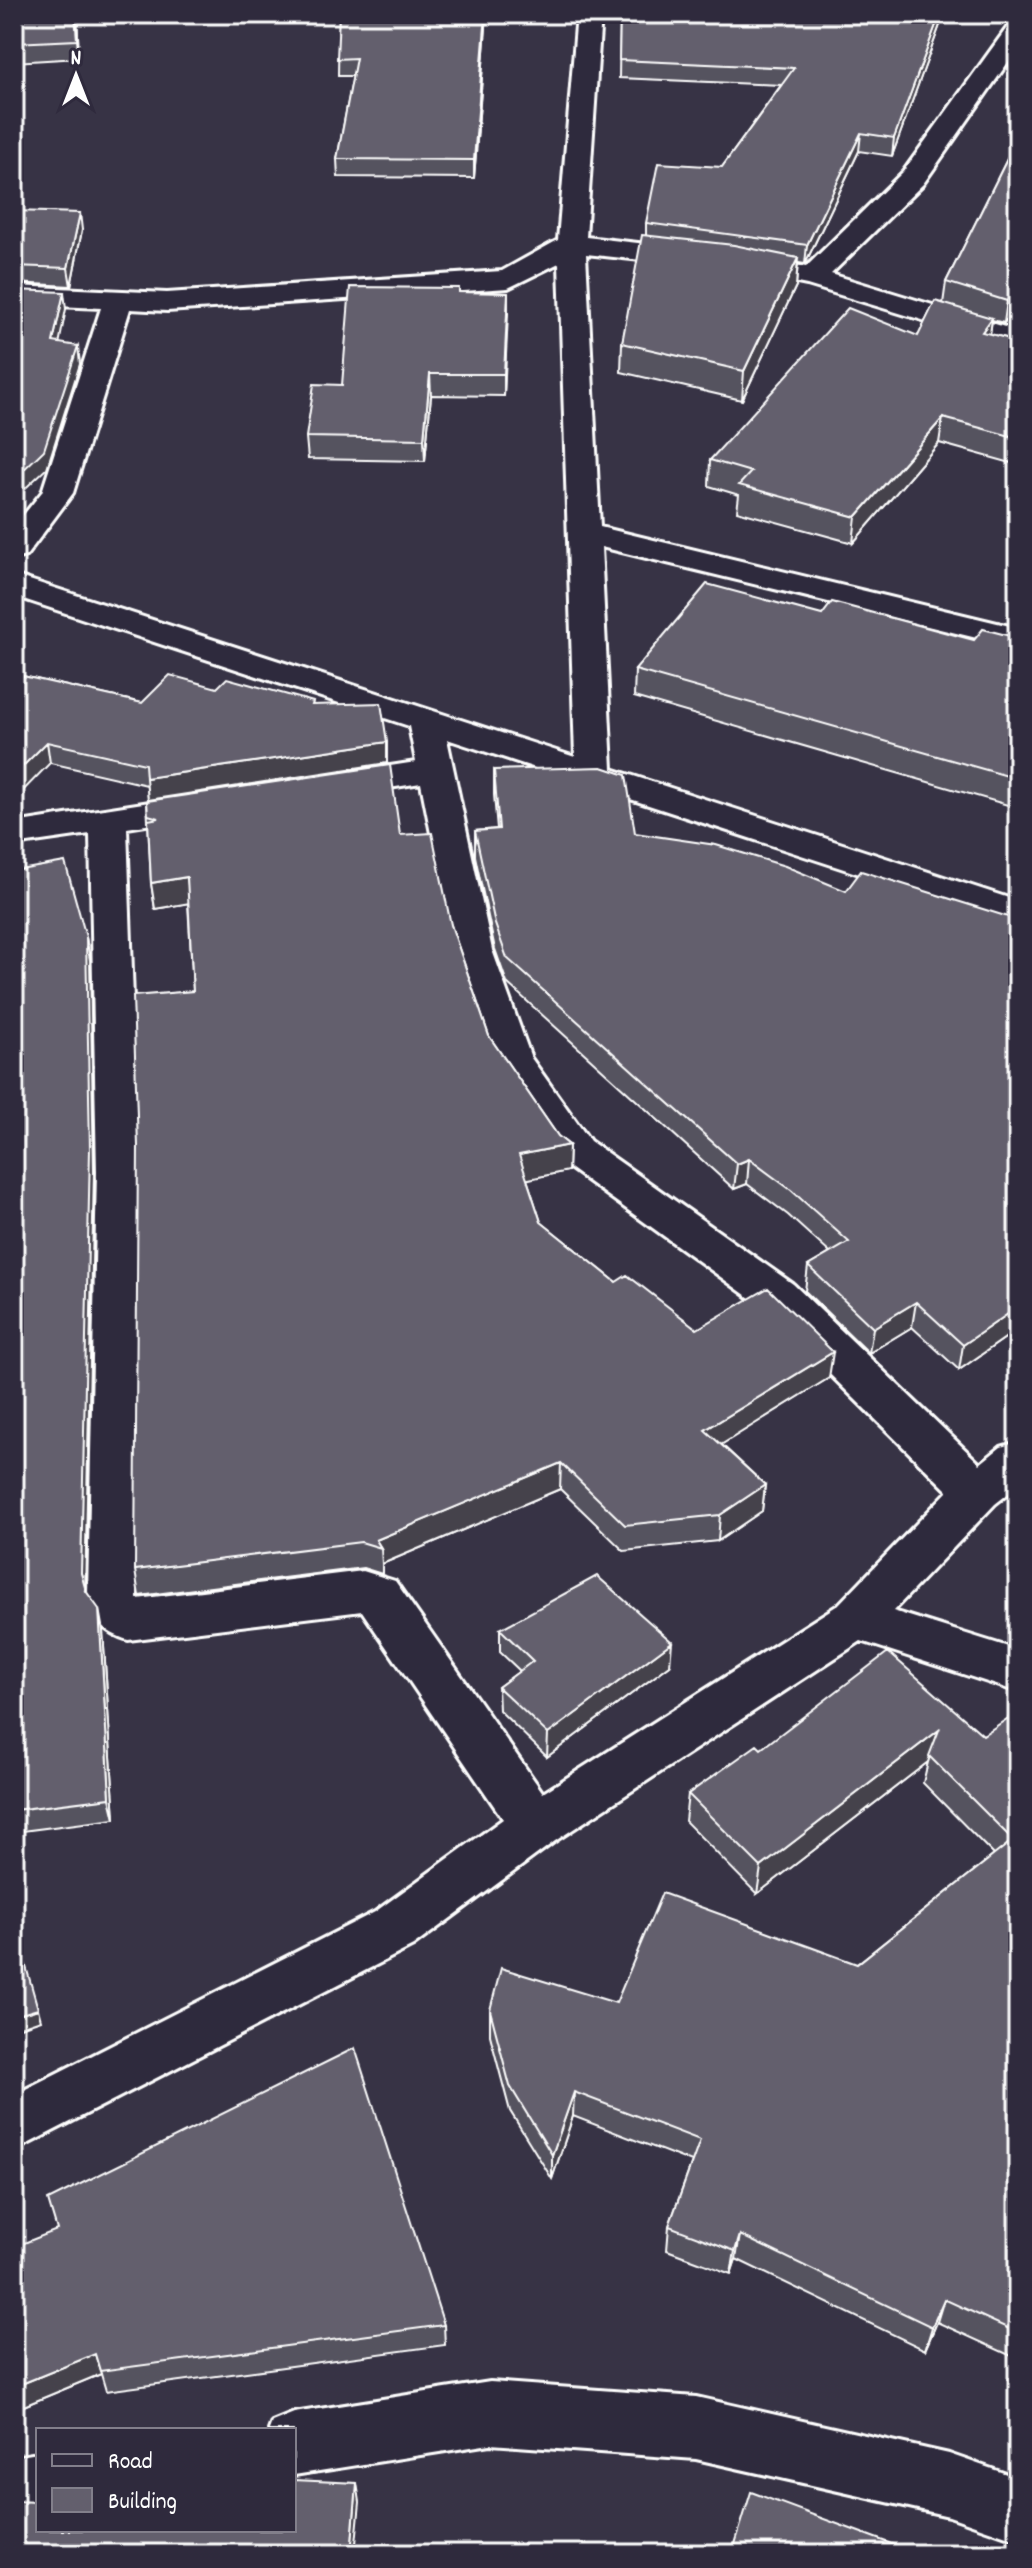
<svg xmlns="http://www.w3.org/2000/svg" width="1032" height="2568" viewBox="0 0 1032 2568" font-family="Dekko,sans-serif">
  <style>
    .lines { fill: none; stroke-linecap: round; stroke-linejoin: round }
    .minor-casing { stroke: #fff; stroke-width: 6 }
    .minor { fill: #2f2a3d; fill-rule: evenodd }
    .wall { fill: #55525e; stroke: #fff; stroke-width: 2 }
    .shaded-wall { fill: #45424c; stroke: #fff; stroke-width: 2 }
    .building { fill: #635f6d; stroke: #fff; stroke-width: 2 }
  </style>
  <rect width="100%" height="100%" fill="#373345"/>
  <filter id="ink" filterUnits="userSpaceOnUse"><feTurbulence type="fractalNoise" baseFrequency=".0125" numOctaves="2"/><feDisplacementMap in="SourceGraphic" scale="16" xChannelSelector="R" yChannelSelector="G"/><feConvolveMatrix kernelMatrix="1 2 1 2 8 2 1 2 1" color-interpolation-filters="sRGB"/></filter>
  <g filter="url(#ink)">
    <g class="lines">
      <defs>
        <path id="minor" d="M 577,14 L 601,14 L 586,237 L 733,254 L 806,267 L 903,172 L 1009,25 L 1018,23 L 1018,48 L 923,184 L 831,274 L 1018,331 L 1018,349 L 807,285 L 733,270 L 586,254 L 600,527 L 1018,628 L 1018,648 L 601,547 L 612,769 L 1018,901 L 1018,926 L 447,739 L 492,950 L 531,1058 L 590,1141 L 793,1284 L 980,1464 L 1001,1447 L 1018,1442 L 1018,1486 L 995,1504 L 893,1611 L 1018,1650 L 1018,1692 L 861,1641 L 555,1841 L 413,1946 L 14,2151 L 14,2095 L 375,1912 L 503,1819 L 362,1611 L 128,1640 C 103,1632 94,1621 88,1595 L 97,1172 L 90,834 L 14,845 L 14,823 L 208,793 L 221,796 L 226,804 L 221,812 L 208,815 L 127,828 L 139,1172 L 137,1599 L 363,1571 L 395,1581 L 543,1793 L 838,1605 L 948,1491 L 761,1306 L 560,1161 L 492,1061 L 454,950 L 421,783 L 332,797 L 319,794 L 314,786 L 319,778 L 332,775 L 416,762 L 409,726 L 14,596 L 14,575 L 575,757 L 559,263 L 508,288 L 167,311 L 130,309 L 73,493 L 26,556 L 14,559 L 14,527 L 42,492 L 101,308 L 14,304 L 14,286 L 167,293 L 502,271 L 558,240 Z
          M 490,2382 L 696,2397 L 949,2454 L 1018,2478 L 1018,2540 L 949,2516 L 696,2459 L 490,2444 L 294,2475 L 294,2430 L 269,2430 L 272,2422 L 294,2413 Z
          M 38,2453 L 38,2515 L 14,2519 L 14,2457 Z"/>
      </defs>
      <use href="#minor" class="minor-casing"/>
      <use href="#minor" class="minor"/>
    </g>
    <path class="wall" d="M 14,14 L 77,14 L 79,58 L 14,62 Z
      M 339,14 L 487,14 L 474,178 L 338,177 L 337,159 L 353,76 L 338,76 Z
      M 620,14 L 944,14 L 892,156 L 859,151 L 805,264 L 798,263 L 796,286 L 742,400 L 621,372 L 622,343 L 646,235 L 646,223 L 722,167 L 781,85 L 619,78 Z
      M 1018,137 L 1018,305 L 1004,323 L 992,320 L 990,334 L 1018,341 L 1018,465 L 939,443 L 853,543 L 737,511 L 739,495 L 709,486 L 710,460 L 918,336 L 943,304 L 946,282 Z
      M 14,211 L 82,230 L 71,286 L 14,283 Z
      M 459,292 L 508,293 L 504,396 L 431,395 L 425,461 L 308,459 L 306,437 L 342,385 Z
      M 822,615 L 974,640 L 1018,638 L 1018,808 L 634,697 L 635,670 Z
      M 14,674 L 142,703 L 217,688 L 314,705 L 387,763 L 148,800 L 147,785 L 50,763 Z
      M 494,770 L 635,833 L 1018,1329 L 959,1370 L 912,1327 L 869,1353 L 805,1291 L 808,1266 L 830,1253 L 788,1215 L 747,1184 L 734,1189 L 507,983 L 495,949 L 475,856 L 475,831 L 497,829 L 494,795 Z
      M 147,801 L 400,835 L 451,925 L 489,1036 L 558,1136 L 569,1145 L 568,1171 L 527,1179 L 541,1222 L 616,1282 L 697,1329 L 829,1378 L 721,1444 L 765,1485 L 762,1511 L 718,1541 L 624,1551 L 560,1489 L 382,1564 L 382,1574 L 363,1568 L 139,1596 L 135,1570 L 193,991 L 188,903 L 155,909 L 151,883 Z
      M 14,871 L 86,937 L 90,960 L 94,1172 L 85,1588 L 103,1631 L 115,1819 L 14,1832 Z
      M 500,1629 L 670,1665 L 547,1757 L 499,1710 L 498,1687 L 520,1671 L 500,1652 Z
      M 1018,1719 L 1018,2359 L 937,2322 L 925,2350 L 736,2259 L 731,2274 L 667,2250 L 669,2226 L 692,2162 L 573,2116 L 552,2179 L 510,2111 L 490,2035 L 490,2010 L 616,2003 L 857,1964 L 994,1855 L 923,1783 L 928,1762 L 757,1894 L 685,1821 L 688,1794 L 761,1749 L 983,1735 Z
      M 14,2247 L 444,2325 L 445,2345 L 106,2391 L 101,2374 L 14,2410 Z"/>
    <path class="shaded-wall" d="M 75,14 L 77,14 L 79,58 L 77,40 Z
      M 486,14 L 487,14 L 474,178 L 474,160 Z
      M 940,14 L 944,14 L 892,156 L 894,138 Z
      M 861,133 L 859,151 L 805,264 L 807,245 Z
      M 80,213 L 82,230 L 71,286 L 68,268 Z
      M 798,258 L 796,286 L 742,400 L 744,371 Z
      M 1018,287 L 1018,305 L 1004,323 L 1007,301 Z
      M 64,292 L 66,309 L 56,360 L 53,342 Z
      M 508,293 L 508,314 L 504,396 L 504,374 Z
      M 992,318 L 989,343 L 982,332 Z
      M 78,346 L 80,364 L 47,468 L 14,499 L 14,479 Z
      M 430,374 L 431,395 L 425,461 L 424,439 Z
      M 943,418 L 939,443 L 853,543 L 856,517 Z
      M 47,742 L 50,763 L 14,800 L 14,775 Z
      M 387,742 L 387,763 L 148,800 L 146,778 Z
      M 187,877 L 190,903 L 155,909 L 151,883 Z
      M 86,937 L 90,960 L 94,1172 L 85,1595 L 81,1573 Z
      M 569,1145 L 568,1171 L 519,1181 L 519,1155 Z
      M 749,1159 L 747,1184 L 734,1189 L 737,1164 Z
      M 916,1302 L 912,1327 L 869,1353 L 873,1328 Z
      M 1018,1307 L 1018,1329 L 959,1370 L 963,1345 Z
      M 833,1352 L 829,1378 L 703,1456 L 705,1430 Z
      M 561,1463 L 560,1489 L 382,1564 L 381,1548 L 376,1540 Z
      M 765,1485 L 762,1511 L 718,1541 L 720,1515 Z
      M 99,1609 L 103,1631 L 115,1819 L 110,1798 Z
      M 672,1642 L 670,1665 L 547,1757 L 548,1734 Z
      M 939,1730 L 928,1762 L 757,1894 L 761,1867 Z
      M 38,2009 L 41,2020 L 14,2029 L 14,2016 Z
      M 574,2092 L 573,2116 L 552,2179 L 552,2155 Z
      M 740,2235 L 736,2259 L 731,2274 L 735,2251 Z
      M 944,2299 L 937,2322 L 925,2350 L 932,2327 Z
      M 95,2354 L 101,2374 L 14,2410 L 14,2387 Z
      M 357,2483 L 360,2502 L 355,2554 L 351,2554 Z"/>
    <path class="building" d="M 14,14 L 75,14 L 77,40 L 14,43 Z
      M 339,14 L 486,14 L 474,160 L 337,159 L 356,58 L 337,59 Z
      M 620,14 L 940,14 L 894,138 L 861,133 L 807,245 L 646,223 L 658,163 L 722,167 L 794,68 L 619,60 Z
      M 1018,137 L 1018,287 L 1007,301 L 946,282 Z
      M 14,211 L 80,213 L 68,268 L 14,266 Z
      M 642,235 L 734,245 L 798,258 L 744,371 L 622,343 Z
      M 350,287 L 459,288 L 459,292 L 508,293 L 504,374 L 430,374 L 424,439 L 306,437 L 314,384 L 342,385 Z
      M 14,290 L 64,292 L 53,342 L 78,346 L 44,450 L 14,479 Z
      M 935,301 L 992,318 L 982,332 L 1018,341 L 1018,438 L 943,418 L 856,517 L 739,485 L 751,472 L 710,460 L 848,308 L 918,336 Z
      M 707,584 L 822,615 L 832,602 L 974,640 L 983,629 L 1018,638 L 1018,779 L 635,670 Z
      M 14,674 L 142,703 L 170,675 L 217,688 L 227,678 L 313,702 L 312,705 L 381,703 L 387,742 L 146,778 L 145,764 L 47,742 L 14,775 Z
      M 390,765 L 400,835 L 432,833 L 451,925 L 489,1036 L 558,1136 L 569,1145 L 519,1155 L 541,1222 L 616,1282 L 627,1275 L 697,1329 L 768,1288 L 833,1352 L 705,1430 L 765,1485 L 720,1515 L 625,1525 L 561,1463 L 376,1540 L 381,1548 L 361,1542 L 135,1570 L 138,1146 L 133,996 L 193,991 L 187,877 L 151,883 L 148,820 L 159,818 L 148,815 L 147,801 Z
      M 602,767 L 626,775 L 635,833 L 716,845 L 785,866 L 846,891 L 861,871 L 1018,920 L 1018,1307 L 963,1345 L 916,1302 L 873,1328 L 808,1266 L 849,1242 L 791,1190 L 749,1159 L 737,1164 L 507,958 L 495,924 L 475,831 L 499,829 L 494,770 Z
      M 65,862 L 86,937 L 90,1149 L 81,1573 L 86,1591 L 99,1609 L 110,1798 L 14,1810 L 14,871 Z
      M 597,1576 L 672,1642 L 548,1734 L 498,1687 L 533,1661 L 500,1629 Z
      M 888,1652 L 983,1735 L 1013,1715 L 1018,1719 L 1018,2333 L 944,2299 L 932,2327 L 740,2235 L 735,2251 L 669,2226 L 700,2140 L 574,2092 L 552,2155 L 510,2086 L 490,2010 L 501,1968 L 616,2003 L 662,1893 L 857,1964 L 1013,1840 L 929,1756 L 939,1730 L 761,1867 L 688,1794 L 757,1745 L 761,1749 Z
      M 18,1938 L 38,2009 L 14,2016 L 14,1939 Z
      M 355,2048 L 444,2325 L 100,2371 L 95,2354 L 14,2387 L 14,2247 L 57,2230 L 48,2200 Z
      M 294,2480 L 357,2483 L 351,2554 L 14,2554 L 14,2501 L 38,2502 L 38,2530 L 294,2530 Z
      M 751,2492 L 905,2549 L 904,2554 L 732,2554 Z"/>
  </g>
  <rect width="1032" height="2568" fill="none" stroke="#2f2a3d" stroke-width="48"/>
  <rect x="24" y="24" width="984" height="2520" fill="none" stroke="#fff" stroke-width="3" filter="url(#ink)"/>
  <rect x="36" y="2428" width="260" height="104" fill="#2f2a3d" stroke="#827f8b" stroke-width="2"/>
  <rect x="52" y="2454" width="40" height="12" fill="#2f2a3d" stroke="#827f8b" stroke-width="2"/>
  <text x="108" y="2468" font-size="24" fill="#ffffff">Road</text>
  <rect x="52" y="2488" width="40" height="24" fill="#635f6d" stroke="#827f8b" stroke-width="2"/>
  <text x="108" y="2508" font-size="24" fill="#ffffff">Building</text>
  <g transform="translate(76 76)" stroke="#2f2a3d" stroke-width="6" paint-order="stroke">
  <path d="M0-6L14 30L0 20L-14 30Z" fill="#ffffff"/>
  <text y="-12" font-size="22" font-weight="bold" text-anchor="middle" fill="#ffffff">N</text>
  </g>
</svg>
